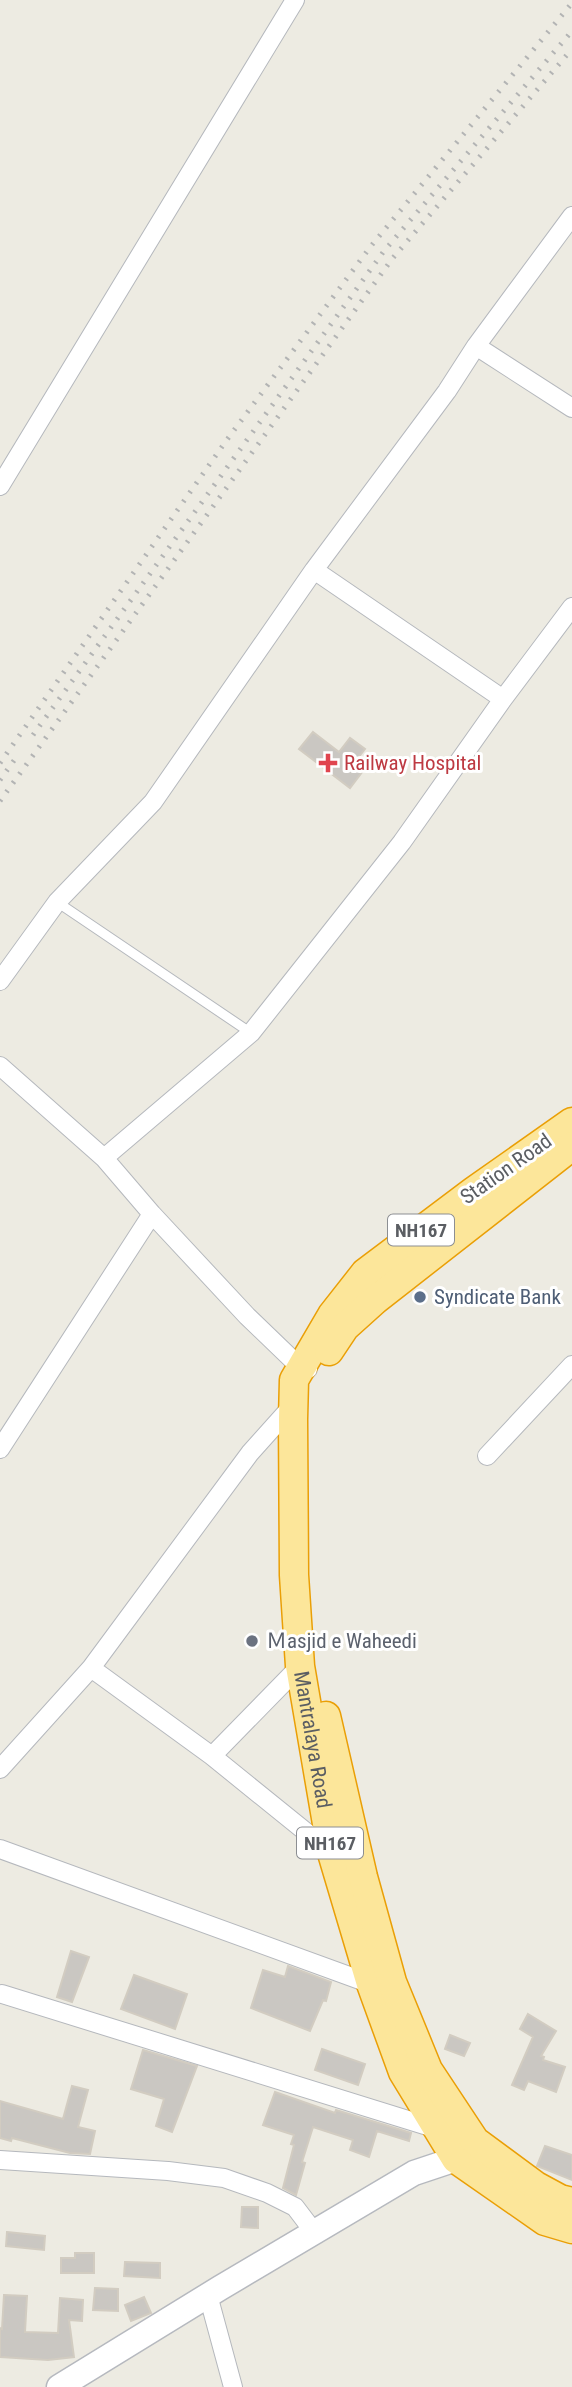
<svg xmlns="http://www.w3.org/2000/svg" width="572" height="2387" viewBox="0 0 572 2387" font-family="'Roboto Condensed','Noto Sans SC',sans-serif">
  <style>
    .building { fill: #cac7c2; stroke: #d2ccc1; stroke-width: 2 }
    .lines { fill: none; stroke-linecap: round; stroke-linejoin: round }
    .service-casing { stroke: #b5b8bd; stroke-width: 11 }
    .minor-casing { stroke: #b5b8bd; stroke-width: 20 }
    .secondary-casing { stroke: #b6b9bf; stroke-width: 27 }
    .trunk-casing { stroke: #ea9f06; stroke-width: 31 }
    .service { stroke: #fff; stroke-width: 9 }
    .minor { stroke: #fff; stroke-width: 18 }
    .secondary { stroke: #fff; stroke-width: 24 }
    .trunk { stroke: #fce69a; stroke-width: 28 }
    .rail { stroke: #b3b4b4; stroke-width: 5; stroke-dasharray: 2 9; stroke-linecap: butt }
    .health-dot { fill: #e0444e; stroke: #fff; stroke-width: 2.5 }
    .service-dot { fill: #5c6f8a; stroke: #fff; stroke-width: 2.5 }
    .worship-dot { fill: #6b7280; stroke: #fff; stroke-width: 2.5 }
    .labels { text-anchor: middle; stroke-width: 6; stroke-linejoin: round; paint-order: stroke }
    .shield { fill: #fff; stroke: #8c8e92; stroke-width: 2 }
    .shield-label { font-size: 19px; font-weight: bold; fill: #5b5e63 }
    .health-label { font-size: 21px; fill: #be3a42; stroke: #fff; text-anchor: start }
    .street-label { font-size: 21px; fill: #5b5e63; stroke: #fff }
    .service-label { font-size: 21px; fill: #4e5e75; stroke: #fff; text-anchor: start }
    .worship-label { font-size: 21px; fill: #5b616d; stroke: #fff; text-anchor: start }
  </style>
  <rect width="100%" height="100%" fill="#edebe2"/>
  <path class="building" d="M 313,732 L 339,752 L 350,738 L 365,749 L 354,763 L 363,771 L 350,788 L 299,749 Z
    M 71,1951 L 89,1957 L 72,2002 L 57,1997 Z
    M 288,1966 L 331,1982 L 326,2001 L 323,2000 L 310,2031 L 251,2008 L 263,1970 L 285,1977 Z
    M 134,1975 L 187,1994 L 175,2029 L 121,2009 Z
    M 528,2014 L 556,2031 L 541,2056 L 544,2057 L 543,2060 L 565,2067 L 556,2092 L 528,2081 L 524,2090 L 512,2085 L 533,2037 L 520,2029 Z
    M 450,2035 L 470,2043 L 464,2056 L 445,2049 Z
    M 322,2049 L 365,2064 L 358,2085 L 315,2070 Z
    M 143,2050 L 197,2066 L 172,2132 L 156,2126 L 164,2099 L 131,2089 Z
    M 72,2086 L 88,2090 L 78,2127 L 95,2131 L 90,2154 L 70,2153 L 12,2138 L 11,2141 L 0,2138 L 0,2101 L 63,2119 Z
    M 275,2092 L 335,2113 L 336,2110 L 411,2133 L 409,2141 L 377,2131 L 369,2157 L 350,2150 L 353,2140 L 313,2127 L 302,2162 L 305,2163 L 296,2195 L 283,2188 L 294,2145 L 291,2144 L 294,2135 L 263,2125 Z
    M 545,2146 L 572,2155 L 572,2180 L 537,2166 Z
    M 242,2207 L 258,2207 L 258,2228 L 241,2227 Z
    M 7,2232 L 45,2236 L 44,2250 L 6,2246 Z
    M 75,2253 L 94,2253 L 94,2273 L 61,2273 L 61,2258 L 75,2258 Z
    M 125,2262 L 160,2263 L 160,2278 L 124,2276 Z
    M 95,2288 L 118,2289 L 118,2311 L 93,2310 Z
    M 4,2295 L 27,2296 L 25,2332 L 58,2333 L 60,2298 L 83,2300 L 82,2321 L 69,2320 L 74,2357 L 48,2360 L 0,2357 L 0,2328 L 2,2329 Z
    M 144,2297 L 151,2313 L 131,2321 L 125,2305 Z"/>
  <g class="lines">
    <defs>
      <path id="service" d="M 57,902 L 251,1033"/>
      <path id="minor" d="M 476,346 L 572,408
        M 0,486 L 295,0
        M 314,570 L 503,699
        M 0,981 L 57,902 L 153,802 L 314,570 L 447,391 L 476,346 L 572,216
        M 0,1066 L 104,1158 L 152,1214 L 247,1316 L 301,1368 L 308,1369
        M 104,1158 L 251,1033 L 402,842 L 503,699 L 572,607
        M 0,1449 L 152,1214
        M 487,1456 L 572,1365
        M 91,1668 L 212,1756 L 332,1853
        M 212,1756 L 300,1666
        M 0,1769 L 91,1668 L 250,1453 L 293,1405
        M 0,1849 L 371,1984
        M 2,1994 L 437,2129
        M 0,2160 L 168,2171 L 224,2178 L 267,2193 L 295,2207 L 314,2232
        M 208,2295 L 233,2387"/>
      <path id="secondary" d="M 59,2387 L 220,2288 L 414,2173 L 456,2159 L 469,2146"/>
      <g id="trunk">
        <path id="s1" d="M 572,1122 L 474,1191 L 365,1273 L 332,1315 L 294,1380 L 293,1419 L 294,1575 L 300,1666 L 332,1853 L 371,1984 L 403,2072 L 456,2159 L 545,2221 L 572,2229"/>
        <path d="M 329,1351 L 345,1327 L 375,1300 L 572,1146"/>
        <path d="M 326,1716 L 363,1877 L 392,1982 L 428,2070 L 475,2141 L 536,2186 L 560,2199 L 572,2202"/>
      </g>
    </defs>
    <use href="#service" class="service-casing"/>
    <use href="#minor" class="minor-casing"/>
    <use href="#secondary" class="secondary-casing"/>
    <use href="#trunk" class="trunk-casing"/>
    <use href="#service" class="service"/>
    <use href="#minor" class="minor"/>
    <use href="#secondary" class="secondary"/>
    <use href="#trunk" class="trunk"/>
    <path class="rail" d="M 33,735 L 384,251 L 572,31
      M 0,763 L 226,441 L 371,246 L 572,3
      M 0,780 L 18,755
      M 0,801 L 392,259 L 572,49"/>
  </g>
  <path class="health-dot" d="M324.5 752.5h7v7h7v7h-7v7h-7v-7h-7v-7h7z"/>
  <circle class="service-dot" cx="420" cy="1297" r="7"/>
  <circle class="worship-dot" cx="252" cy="1641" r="7"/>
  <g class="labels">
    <g class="shield">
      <rect x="388" y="1214.5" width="66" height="31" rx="5"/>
      <rect x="297" y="1827.5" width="66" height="31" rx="5"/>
    </g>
    <g class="shield-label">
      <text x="421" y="1237">NH167</text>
      <text x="330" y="1850">NH167</text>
    </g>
    <g class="health-label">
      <text x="344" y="770">Railway Hospital</text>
    </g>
    <g class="street-label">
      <text transform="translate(506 1169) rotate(-35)" y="7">Station Road</text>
      <text dy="7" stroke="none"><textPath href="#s1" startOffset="746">Mantralaya Road</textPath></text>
    </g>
    <g class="service-label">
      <text x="434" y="1304">Syndicate Bank</text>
    </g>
    <g class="worship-label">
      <text x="266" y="1648">Ｍasjid e Waheedi</text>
    </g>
  </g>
</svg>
